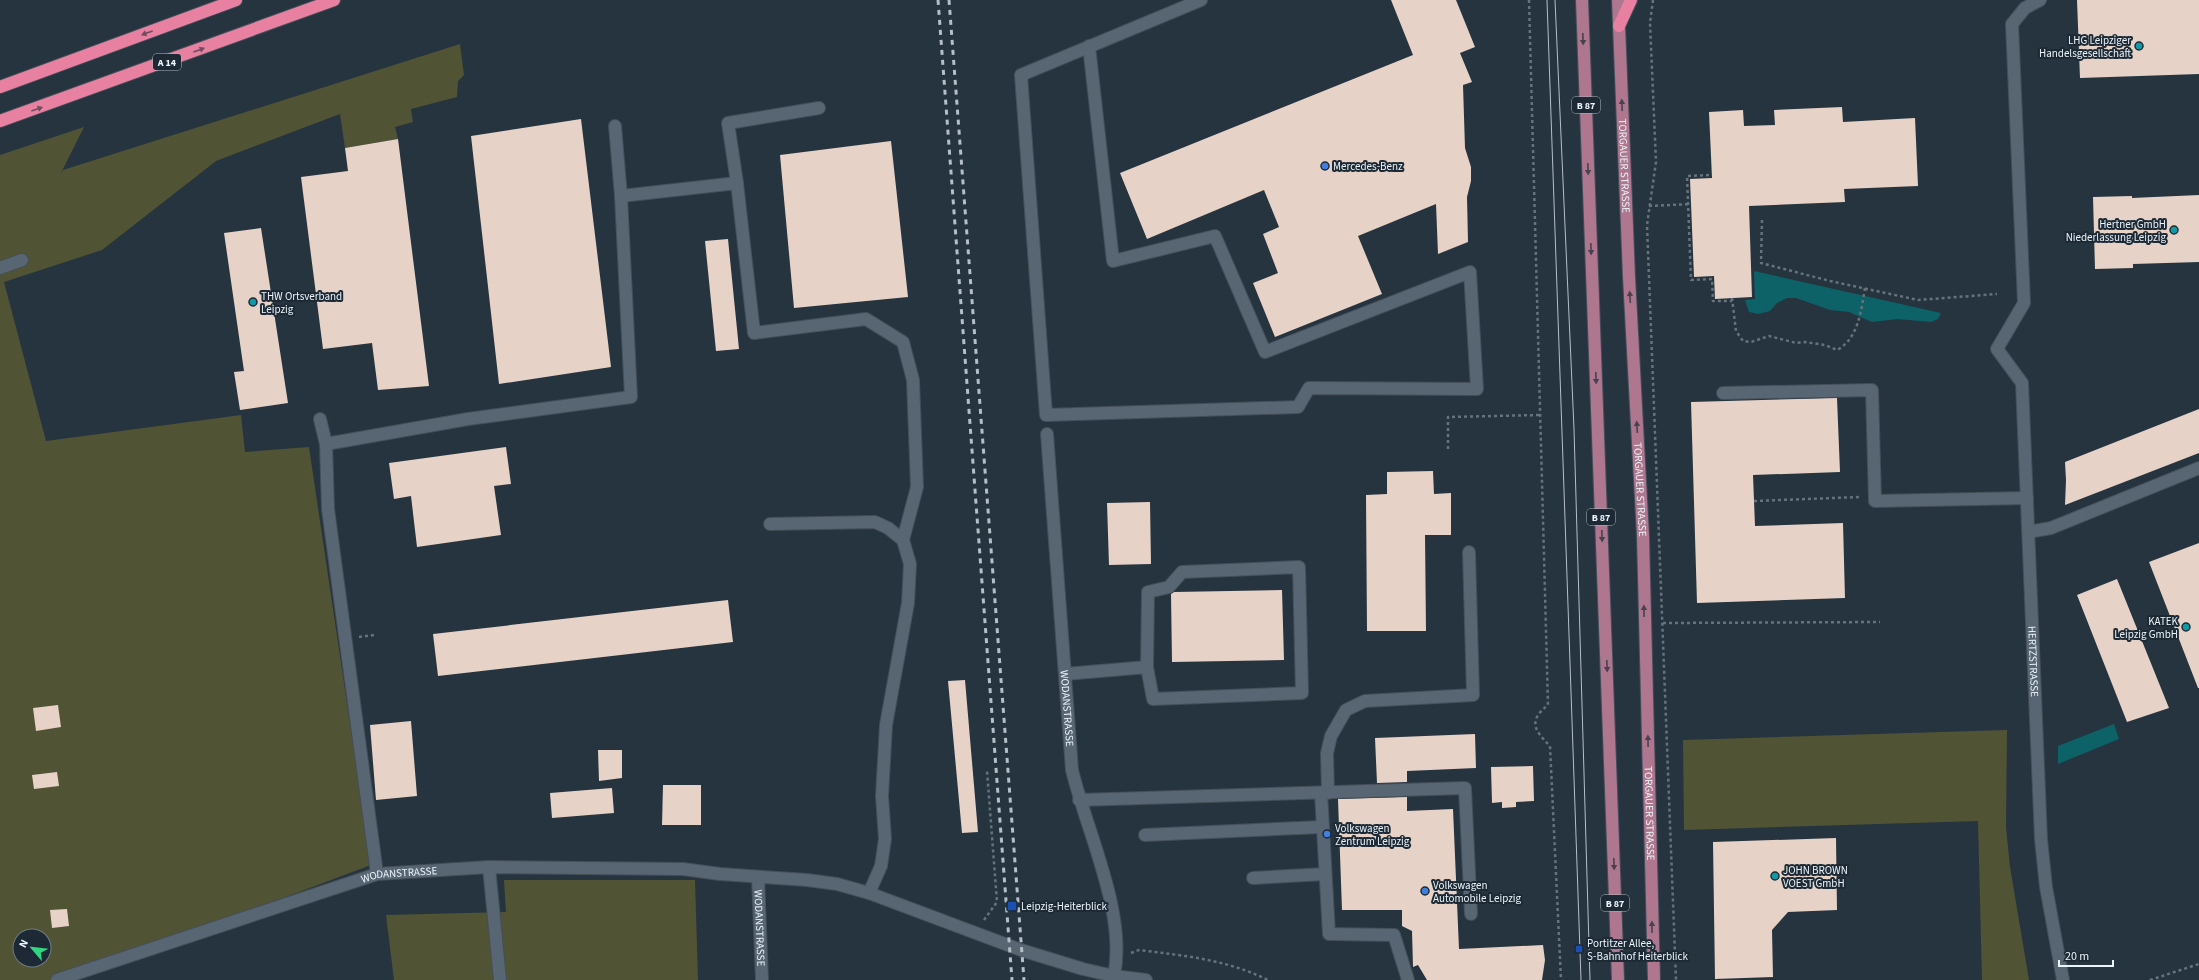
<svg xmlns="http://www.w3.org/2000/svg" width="2199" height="980" viewBox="0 0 2199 980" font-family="'Source Sans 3',sans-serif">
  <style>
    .green { fill: #515335; fill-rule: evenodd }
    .water { fill: #0c6267 }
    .building { fill: #e7d2c7 }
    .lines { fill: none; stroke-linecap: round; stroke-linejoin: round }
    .minor-casing { stroke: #444f59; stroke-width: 14 }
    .major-casing { stroke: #444f59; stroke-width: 14 }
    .highway-casing { stroke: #444f59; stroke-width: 14 }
    .path { stroke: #66737c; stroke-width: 2.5; stroke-dasharray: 3 3; stroke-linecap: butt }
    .minor { stroke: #586673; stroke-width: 12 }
    .major { stroke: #ae768f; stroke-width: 12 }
    .highway { stroke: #e881a1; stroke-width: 12 }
    .tram { stroke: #b5bfc7; stroke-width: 1 }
    .rail { stroke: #b5bfc7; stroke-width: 3; stroke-dasharray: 5 5; stroke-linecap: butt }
    .oneway { fill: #6e4d60 }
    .oneway2 { fill: #484150 }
    .culture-dot { fill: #0f9aa8; stroke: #1d2a35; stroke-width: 1.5 }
    .shop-dot { fill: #3f7fe0; stroke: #1d2a35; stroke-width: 1.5 }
    .transit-dot { fill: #1a4fb4; stroke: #1d2a35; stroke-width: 1.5 }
    .labels { text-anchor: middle; stroke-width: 4; stroke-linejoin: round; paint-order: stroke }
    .shield { fill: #1d2a35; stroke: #adb7c0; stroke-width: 1 }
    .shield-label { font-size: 10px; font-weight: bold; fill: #ebf4fb }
    .poi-label { font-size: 11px; fill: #ebf4fb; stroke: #1d2a35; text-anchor: start }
    .street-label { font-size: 11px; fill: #ebf4fb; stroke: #1d2a35 }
  </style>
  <rect width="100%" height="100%" fill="#26343f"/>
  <path class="green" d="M 460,44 L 464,75 L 458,81 L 457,97 L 411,109 L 413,122 L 395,127 L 398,139 L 345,148 L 340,114 L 216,161 L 102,250 L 4,282 L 46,441 L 241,415 L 245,452 L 309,447 L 371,865 L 129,956 L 57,980 L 0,980 L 0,155 L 84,127 L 60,175 L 63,170 ZM 20,936 L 44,936 L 44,960 L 20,960 Z
    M 2007,730 L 2006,827 L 2010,867 L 2029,980 L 1982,980 L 1978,821 L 1684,830 L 1683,740 Z
    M 504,880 L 695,880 L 698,980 L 394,980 L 386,915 L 506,912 Z"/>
  <path class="water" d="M 1754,271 L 1941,313 L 1938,319 L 1931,322 L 1897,319 L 1872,322 L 1849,312 L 1830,310 L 1796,298 L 1787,298 L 1777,303 L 1770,311 L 1758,314 L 1749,312 L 1745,300 L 1755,299 Z
    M 2114,724 L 2119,739 L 2058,764 L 2058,746 Z"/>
  <path class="building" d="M 1391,0 L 1456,0 L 1475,47 L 1460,53 L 1472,82 L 1463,85 L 1465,148 L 1471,167 L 1471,181 L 1467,197 L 1468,242 L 1438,254 L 1436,204 L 1358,236 L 1382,294 L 1275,337 L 1253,283 L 1278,273 L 1263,234 L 1279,227 L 1264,190 L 1147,239 L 1120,173 L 1413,55 Z
    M 2077,0 L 2199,0 L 2199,74 L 2080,78 Z
    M 1842,107 L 1843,122 L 1915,118 L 1918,186 L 1844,189 L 1845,202 L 1749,206 L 1752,297 L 1715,299 L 1714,276 L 1694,277 L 1690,179 L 1712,178 L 1709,112 L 1743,110 L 1744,126 L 1775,125 L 1774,110 Z
    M 581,119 L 611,367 L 499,384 L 471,136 Z
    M 398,139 L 429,386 L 378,390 L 372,343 L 323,349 L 301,177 L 348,171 L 345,148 Z
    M 891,141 L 908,297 L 794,308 L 780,155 Z
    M 2199,195 L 2199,262 L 2133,264 L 2133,268 L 2095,269 L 2093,197 L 2132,196 L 2132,198 Z
    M 261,228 L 288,403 L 240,410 L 234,372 L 244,371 L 224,233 Z
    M 728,239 L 739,349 L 716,351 L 705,241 Z
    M 1837,398 L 1840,472 L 1753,475 L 1755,526 L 1843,523 L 1845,598 L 1697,603 L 1691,402 Z
    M 2199,409 L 2199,453 L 2065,505 L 2066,480 L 2065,462 Z
    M 506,447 L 511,484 L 494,486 L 501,535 L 417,547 L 411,496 L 394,499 L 389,463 Z
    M 1433,471 L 1434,494 L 1451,493 L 1451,535 L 1425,535 L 1426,631 L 1367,631 L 1366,495 L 1387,494 L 1387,472 Z
    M 1150,502 L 1151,564 L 1109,565 L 1107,503 Z
    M 2199,543 L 2199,688 L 2198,688 L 2149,562 Z
    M 2117,579 L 2169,708 L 2127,722 L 2077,595 Z
    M 1282,590 L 1284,660 L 1172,662 L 1171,594 L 1174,592 Z
    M 728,600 L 733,642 L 438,676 L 433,634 Z
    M 965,680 L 978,832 L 962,833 L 948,681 Z
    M 58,705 L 61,727 L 36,731 L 33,708 Z
    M 411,721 L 417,796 L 376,800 L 370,725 Z
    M 1475,734 L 1476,768 L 1407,771 L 1407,782 L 1377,783 L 1375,738 Z
    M 598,750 L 622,750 L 622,778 L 599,781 Z
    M 1533,766 L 1534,801 L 1516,802 L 1516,807 L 1502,808 L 1502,802 L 1492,803 L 1491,767 Z
    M 57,772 L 59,786 L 34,789 L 32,775 Z
    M 663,785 L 701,785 L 701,825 L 662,825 Z
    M 612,788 L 614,813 L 552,818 L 550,793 Z
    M 1407,797 L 1407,811 L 1453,809 L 1459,949 L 1543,945 L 1545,960 L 1542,980 L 1427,980 L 1418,965 L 1413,967 L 1412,931 L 1402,926 L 1402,910 L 1342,910 L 1338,799 Z
    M 1836,838 L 1837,910 L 1788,912 L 1772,930 L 1773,977 L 1715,979 L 1713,842 Z
    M 67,909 L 69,926 L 52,928 L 50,910 Z"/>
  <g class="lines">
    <defs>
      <g id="minor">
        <path id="s1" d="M 2040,0 L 2025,8 L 2012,24 L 2024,303 L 1997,349 L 2022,383 L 2041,839 L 2046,887 L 2063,980"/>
        <path d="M 1089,46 L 1113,261 L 1215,236 L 1265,352 L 1470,272 L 1477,389 L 1309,388 L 1298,407 L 1046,415 L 1021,75 L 1201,0"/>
        <path d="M 615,126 L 621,196"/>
        <path d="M 737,183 L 728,123 L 819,108"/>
        <path d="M 0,268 L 22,260"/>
        <path d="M 1723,393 L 1872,390 L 1875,501 L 2027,498"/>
        <path d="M 320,419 L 326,444"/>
        <path id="s2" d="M 1047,434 L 1072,770 C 1087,833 1127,913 1114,976"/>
        <path d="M 770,524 L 875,522 L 888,528 L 903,540 L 910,564 L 908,603 L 886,725 L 882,796 L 885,839 L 881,866 L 869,893"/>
        <path d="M 2029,532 L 2051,528 L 2199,468"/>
        <path d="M 1065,674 L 1147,667 L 1153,699 L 1302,693 L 1299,567 L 1182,572 L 1169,587 L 1148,592 L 1147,667"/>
        <path d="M 1321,793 L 1329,934 L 1394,935 L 1408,980"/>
        <path d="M 1328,793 L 1327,753 L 1331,736 L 1346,710 L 1365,701 L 1473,695 L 1469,552"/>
        <path d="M 1079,800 L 1465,788 L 1471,914"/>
        <path d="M 1145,835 L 1322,827"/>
        <path d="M 489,867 L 500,980"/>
        <path d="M 377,874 L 328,509 L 326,444 L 468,419 L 631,397 L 621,196 L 737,183 L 754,333 L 866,319 L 903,342 L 913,380 L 917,487 L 903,540"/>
        <path id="s3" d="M 758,877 L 762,980"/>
        <path d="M 1253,878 L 1325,874"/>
        <path id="s4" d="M 57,980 L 377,874 L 489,867 L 683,869 L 720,874 L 807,880 L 837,884 L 869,893 L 1021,950 L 1083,969 L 1114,976 L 1146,980"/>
      </g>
      <g id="major">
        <path d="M 1582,0 L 1618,980"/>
        <path id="s5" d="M 1618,0 L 1629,277 L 1643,536 L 1654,980"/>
      </g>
      <path id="highway" d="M 1619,26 L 1631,0
        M 0,87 L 236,0
        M 0,121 L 334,0"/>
    </defs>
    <use href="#minor" class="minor-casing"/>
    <use href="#major" class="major-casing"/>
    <use href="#highway" class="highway-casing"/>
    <path class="path" d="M 1529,0 L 1548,705 C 1528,721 1534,730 1550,746 L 1561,980
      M 1653,0 L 1650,23 L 1656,162 L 1647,225 L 1676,980
      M 1709,175 L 1687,176 L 1691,280 L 1712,279 L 1713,301 L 1732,301
      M 1649,206 L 1691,204
      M 1762,220 L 1761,263 L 1830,281 L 1918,300 L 1997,294
      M 1732,298 L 1736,331 L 1743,341 L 1751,342 L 1769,336 L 1796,343 L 1805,342 L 1825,345 L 1837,350 C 1859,338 1861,310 1865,288
      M 1448,449 L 1448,417 L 1540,415
      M 1754,501 L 1860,497
      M 1663,623 L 1880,622
      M 359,637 L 374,635
      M 984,920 L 997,902 L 987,771
      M 1131,953 L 1139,950 C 1185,956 1225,959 1268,980
      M 2150,980 L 2199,964"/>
    <use href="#minor" class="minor"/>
    <use href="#major" class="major"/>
    <use href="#highway" class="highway"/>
    <path class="tram" d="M 1547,0 L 1581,980
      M 1555,0 L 1574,429 L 1590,980"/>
    <path class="rail" d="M 938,0 L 1012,980
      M 949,0 L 1024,980"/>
  </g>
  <defs><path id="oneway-solid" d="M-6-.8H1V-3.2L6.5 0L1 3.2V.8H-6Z"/></defs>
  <g class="oneway">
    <use href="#oneway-solid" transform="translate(147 33) rotate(160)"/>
    <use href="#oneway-solid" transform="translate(199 50) rotate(-20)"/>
    <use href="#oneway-solid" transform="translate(37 109) rotate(-19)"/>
  </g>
  <g class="oneway2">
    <use href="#oneway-solid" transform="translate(1583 39) rotate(88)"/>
    <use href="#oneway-solid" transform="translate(1622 105) rotate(-92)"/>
    <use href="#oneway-solid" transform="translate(1588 169) rotate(88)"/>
    <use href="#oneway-solid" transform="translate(1591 249) rotate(88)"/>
    <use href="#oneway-solid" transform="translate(1630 297) rotate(-93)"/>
    <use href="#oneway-solid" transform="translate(1596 378) rotate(88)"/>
    <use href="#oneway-solid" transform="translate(1637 427) rotate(-93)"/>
    <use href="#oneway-solid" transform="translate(1602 536) rotate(88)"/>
    <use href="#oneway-solid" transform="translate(1644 611) rotate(-91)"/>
    <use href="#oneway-solid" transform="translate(1607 666) rotate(88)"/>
    <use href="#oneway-solid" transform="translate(1648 741) rotate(-91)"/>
    <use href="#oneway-solid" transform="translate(1614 864) rotate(88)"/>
    <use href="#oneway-solid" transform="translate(1652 927) rotate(-91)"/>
  </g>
  <g class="culture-dot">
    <circle cx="2139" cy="46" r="4"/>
    <circle cx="2174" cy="230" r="4"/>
    <circle cx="253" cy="302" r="4"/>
    <circle cx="2186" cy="627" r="4"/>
    <circle cx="1775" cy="876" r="4"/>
  </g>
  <g class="shop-dot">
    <circle cx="1325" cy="166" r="4"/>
    <circle cx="1327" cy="834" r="4"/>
    <circle cx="1425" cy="891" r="4"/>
  </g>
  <g class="transit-dot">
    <rect x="1007" y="901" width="10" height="10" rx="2"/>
    <rect x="1575" y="945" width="8" height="8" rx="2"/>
  </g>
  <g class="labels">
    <g class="shield">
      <rect x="153" y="54" width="28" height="16" rx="3"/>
      <rect x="1572" y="97" width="28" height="16" rx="3"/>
      <rect x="1587" y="509" width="28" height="16" rx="3"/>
      <rect x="1601" y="895" width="28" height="16" rx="3"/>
    </g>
    <g class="shield-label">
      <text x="167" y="66">A 14</text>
      <text x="1586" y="109">B 87</text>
      <text x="1601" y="521">B 87</text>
      <text x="1615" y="907">B 87</text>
    </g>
    <g class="poi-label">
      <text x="2131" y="44" text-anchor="end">LHG Leipziger<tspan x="2131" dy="13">Handelsgesellschaft</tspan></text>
      <text x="1333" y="170">Mercedes-Benz</text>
      <text x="2166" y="228" text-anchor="end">Hertner GmbH<tspan x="2166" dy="13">Niederlassung Leipzig</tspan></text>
      <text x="261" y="300">THW Ortsverband<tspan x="261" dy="13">Leipzig</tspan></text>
      <text x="2178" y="625" text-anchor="end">KATEK<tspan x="2178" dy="13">Leipzig GmbH</tspan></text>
      <text x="1335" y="832">Volkswagen<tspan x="1335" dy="13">Zentrum Leipzig</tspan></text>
      <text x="1783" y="874">JOHN BROWN<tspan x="1783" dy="13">VOEST GmbH</tspan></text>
      <text x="1433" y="889">Volkswagen<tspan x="1433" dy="13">Automobile Leipzig</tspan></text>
      <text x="1021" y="910">Leipzig-Heiterblick</text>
      <text x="1587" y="947">Portitzer Allee,<tspan x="1587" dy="13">S-Bahnhof Heiterblick</tspan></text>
    </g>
    <g class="street-label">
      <text dy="4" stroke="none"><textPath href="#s5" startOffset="166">TORGAUER STRASSE</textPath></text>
      <text dy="4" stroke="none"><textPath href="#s5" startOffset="490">TORGAUER STRASSE</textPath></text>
      <text dy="4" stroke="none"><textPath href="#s1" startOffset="691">HERTZSTRASSE</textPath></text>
      <text dy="4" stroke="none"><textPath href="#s2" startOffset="275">WODANSTRASSE</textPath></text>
      <text dy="4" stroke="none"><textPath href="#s5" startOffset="814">TORGAUER STRASSE</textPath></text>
      <text dy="4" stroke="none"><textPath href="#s4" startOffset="359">WODANSTRASSE</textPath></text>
      <text dy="4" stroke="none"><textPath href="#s3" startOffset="51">WODANSTRASSE</textPath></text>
    </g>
  </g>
  <g transform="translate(32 948) rotate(298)"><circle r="19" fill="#1d2a35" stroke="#6f7b84"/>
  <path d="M0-3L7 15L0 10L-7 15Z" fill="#2ed883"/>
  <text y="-6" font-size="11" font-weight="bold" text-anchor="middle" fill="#ebf4fb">N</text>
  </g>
  <path d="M2059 960v6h54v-6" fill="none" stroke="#ebf4fb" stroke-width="2"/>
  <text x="2065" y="960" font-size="12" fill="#ebf4fb" stroke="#1d2a35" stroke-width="3" paint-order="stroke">20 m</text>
</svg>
